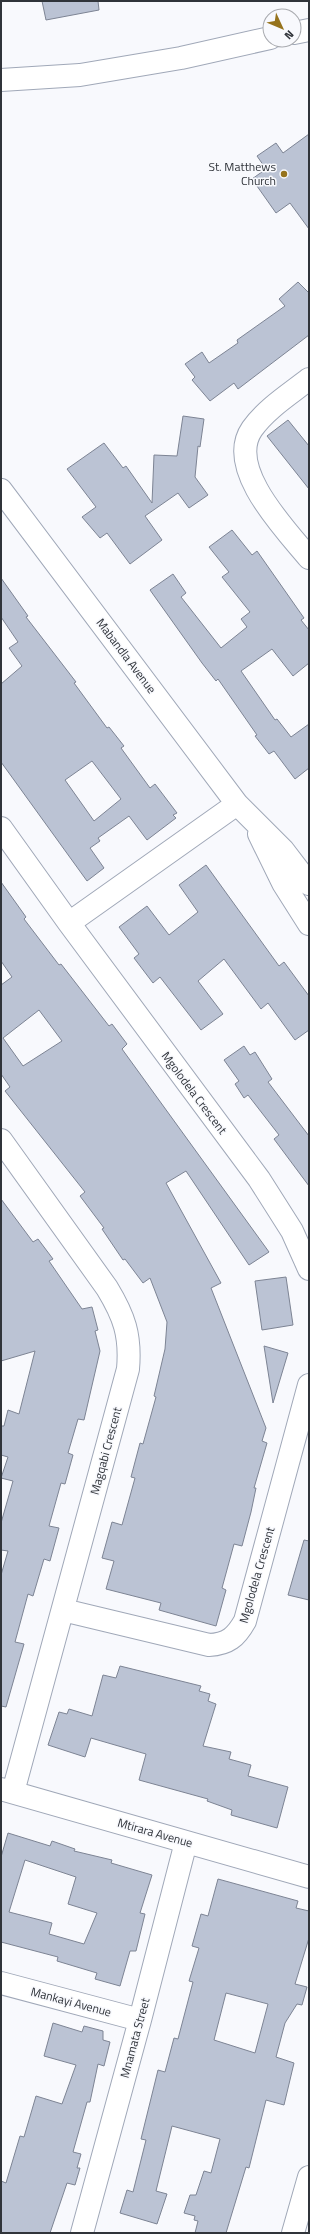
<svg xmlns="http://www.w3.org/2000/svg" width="310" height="2234" viewBox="0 0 310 2234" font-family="'Titillium Web',sans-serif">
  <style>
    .building { fill: #bbc3d4; stroke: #7d8494; fill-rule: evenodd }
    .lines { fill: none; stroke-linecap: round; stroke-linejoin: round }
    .minor-casing { stroke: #a0a8b8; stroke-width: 24 }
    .minor { stroke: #fff; stroke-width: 22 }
    .poi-dot { fill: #96731c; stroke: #f8f9fd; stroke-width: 1.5 }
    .labels { text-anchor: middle; stroke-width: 3; stroke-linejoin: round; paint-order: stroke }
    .poi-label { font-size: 12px; fill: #30343a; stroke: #f8f9fd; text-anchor: end }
    .street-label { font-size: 12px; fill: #30343a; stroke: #f8f9fd }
  </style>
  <rect width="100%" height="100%" fill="#f8f9fd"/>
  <path class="building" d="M 42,1 L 98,1 L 99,10 L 46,20 Z
    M 309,134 L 309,229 L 290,203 L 276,213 L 252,179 L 266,169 L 257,156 L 276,143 L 283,153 Z
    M 298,282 L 309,293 L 309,335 L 238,389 L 234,383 L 210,401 L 192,380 L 195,377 L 185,364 L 202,352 L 209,363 L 238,343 L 237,340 L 285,306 L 279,299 Z
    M 183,416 L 204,419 L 200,447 L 198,446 L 195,477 L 208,495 L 189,508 L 178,493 L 145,516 L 162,540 L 130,564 L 107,533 L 100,538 L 82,517 L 96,507 L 67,469 L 104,443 L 123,468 L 126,466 L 152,503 L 154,455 L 177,456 Z
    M 288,420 L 309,446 L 309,489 L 267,436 Z
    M 232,530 L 252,555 L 257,551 L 304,618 L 301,620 L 309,630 L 309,663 L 293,676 L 272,649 L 241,671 L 275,720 L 277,719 L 291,737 L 309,724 L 309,768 L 295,779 L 274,751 L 269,754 L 255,736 L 257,735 L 218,679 L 216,681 L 202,663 L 150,590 L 173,574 L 186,593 L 181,597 L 221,648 L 247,627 L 241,619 L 250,612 L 222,577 L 229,572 L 209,547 Z
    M 1,578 L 28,616 L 26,617 L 76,682 L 74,683 L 107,728 L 109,727 L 124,746 L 121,748 L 150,788 L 155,784 L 177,813 L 173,815 L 176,818 L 147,840 L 129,816 L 98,838 L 100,841 L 90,848 L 104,868 L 87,881 L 1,762 L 1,684 L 22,666 L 9,648 L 18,642 L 1,617 ZM 92,761 L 121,799 L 94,821 L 65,780 Z
    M 206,865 L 279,966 L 284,962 L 309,996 L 309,1030 L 295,1040 L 268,1003 L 261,1009 L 224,959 L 198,981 L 223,1014 L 201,1030 L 160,977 L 153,983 L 134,958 L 139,954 L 119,927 L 147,906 L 169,935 L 198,912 L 179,885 Z
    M 1,882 L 26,917 L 24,919 L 59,965 L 61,964 L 109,1026 L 112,1024 L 127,1044 L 122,1049 L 269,1252 L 249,1265 L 186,1171 L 166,1183 L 221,1283 L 211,1288 L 266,1428 L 262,1441 L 267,1443 L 254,1488 L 256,1488 L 251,1512 L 242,1546 L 234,1544 L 222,1588 L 226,1590 L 216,1626 L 159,1610 L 161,1603 L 106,1589 L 114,1561 L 102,1558 L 112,1522 L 122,1525 L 135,1478 L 131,1477 L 140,1443 L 143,1444 L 156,1397 L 154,1396 L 165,1349 L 167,1322 L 150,1278 L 143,1283 L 125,1259 L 123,1260 L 102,1229 L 104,1228 L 80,1196 L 85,1192 L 5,1091 L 10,1087 L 1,1074 L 1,985 L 12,977 L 1,961 ZM 39,1010 L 62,1041 L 23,1066 L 3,1038 Z
    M 244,1046 L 250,1055 L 255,1052 L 272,1079 L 268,1082 L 309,1136 L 309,1186 L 274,1139 L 279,1135 L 248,1095 L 244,1098 L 235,1084 L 239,1081 L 224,1060 Z
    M 1,1199 L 33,1242 L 38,1239 L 53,1259 L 49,1261 L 82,1309 L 92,1307 L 98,1330 L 95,1331 L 100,1351 L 84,1420 L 78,1419 L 68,1453 L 73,1455 L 65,1484 L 61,1483 L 49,1526 L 59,1528 L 50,1561 L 44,1559 L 33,1596 L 28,1594 L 15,1642 L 24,1644 L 6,1707 L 1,1706 L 1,1575 L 8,1551 L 1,1550 L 1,1523 L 13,1481 L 1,1478 L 8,1457 L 1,1455 L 1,1426 L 4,1426 L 8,1410 L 19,1414 L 35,1351 L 1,1361 Z
    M 286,1277 L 293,1325 L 262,1330 L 255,1281 Z
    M 264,1346 L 288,1353 L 273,1403 Z
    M 304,1540 L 309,1541 L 309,1600 L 288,1595 Z
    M 120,1666 L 201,1686 L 199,1691 L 210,1694 L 208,1701 L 216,1704 L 203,1746 L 231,1752 L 229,1759 L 251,1765 L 248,1776 L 288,1787 L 277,1828 L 231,1815 L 232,1810 L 207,1801 L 208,1799 L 139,1780 L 146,1754 L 91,1738 L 85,1757 L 48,1745 L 59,1712 L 67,1714 L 69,1709 L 92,1716 L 103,1675 L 116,1678 Z
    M 8,1833 L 50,1846 L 52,1841 L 75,1849 L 74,1851 L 112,1860 L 111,1863 L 152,1875 L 140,1913 L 145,1914 L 136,1951 L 130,1951 L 120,1986 L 95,1979 L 97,1973 L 57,1961 L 58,1957 L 1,1942 L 1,1857 ZM 25,1860 L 76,1877 L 68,1904 L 97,1913 L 84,1944 L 49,1934 L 52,1923 L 9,1912 Z
    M 218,1879 L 298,1901 L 296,1908 L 309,1911 L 309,1938 L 295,1984 L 307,1987 L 302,2005 L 297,2004 L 285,2023 L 276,2057 L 294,2063 L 284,2105 L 266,2100 L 249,2168 L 246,2167 L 226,2233 L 195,2233 L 198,2221 L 194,2220 L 195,2216 L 184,2213 L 190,2195 L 196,2195 L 204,2171 L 211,2173 L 220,2139 L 172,2126 L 156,2191 L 167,2194 L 157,2224 L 120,2213 L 127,2190 L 133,2192 L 146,2140 L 141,2139 L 158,2070 L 165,2072 L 174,2038 L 178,2039 L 193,1982 L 189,1981 L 199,1948 L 192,1946 L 201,1914 L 208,1916 ZM 226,1993 L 268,2004 L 255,2053 L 214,2040 Z
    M 53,2023 L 82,2032 L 84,2026 L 103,2031 L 103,2040 L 110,2042 L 104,2066 L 98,2064 L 90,2102 L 87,2102 L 73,2152 L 81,2154 L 77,2168 L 80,2168 L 75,2185 L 67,2183 L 50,2233 L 1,2233 L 1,2181 L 6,2183 L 20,2136 L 24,2137 L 36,2096 L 62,2104 L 76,2065 L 44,2056 Z"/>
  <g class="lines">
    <defs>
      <path id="minor" d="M 294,33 L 309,30
        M 1,80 L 80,75 L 181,58 L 270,38
        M 309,379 C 290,394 266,409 252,429 C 225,468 286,530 309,558
        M 1,490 L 237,804 L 283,850 L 309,884
        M 1,828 L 69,923 L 259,1179 L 292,1231 L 309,1269
        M 259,834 L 283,883 L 309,924
        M 69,923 L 237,804
        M 1,1140 L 107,1288 C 124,1316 131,1335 128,1369 L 13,1792
        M 63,1610 L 209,1645 C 228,1644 236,1637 245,1621 L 309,1385
        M 1,1789 L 309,1877
        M 1,1983 L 140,2020
        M 82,2233 L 140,2020 L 186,1842
        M 293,2233 L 309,2177"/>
    </defs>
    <use href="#minor" class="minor-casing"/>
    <use href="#minor" class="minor"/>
  </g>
  <circle class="poi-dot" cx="284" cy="174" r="4"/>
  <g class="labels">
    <g class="poi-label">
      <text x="276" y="171">St. Matthews<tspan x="276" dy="14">Church</tspan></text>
    </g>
    <g class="street-label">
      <text transform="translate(126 656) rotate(53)" y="4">Mabandla Avenue</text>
      <text transform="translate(194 1093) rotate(53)" y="4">Mgolodela Crescent</text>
      <text transform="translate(106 1451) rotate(-75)" y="4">Magqabi Crescent</text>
      <text transform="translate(257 1575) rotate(-74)" y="4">Mgolodela Crescent</text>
      <text transform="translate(155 1833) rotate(16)" y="4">Mtirara Avenue</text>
      <text transform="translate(71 2002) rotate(15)" y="4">Mankayi Avenue</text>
      <text transform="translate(135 2038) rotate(-75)" y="4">Mnamata Street</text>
    </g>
  </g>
  <rect width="310" height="2234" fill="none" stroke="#30343a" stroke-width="4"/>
  <g transform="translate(282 28) rotate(134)"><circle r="19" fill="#f8f9fd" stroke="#a8aaaf"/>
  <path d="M0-3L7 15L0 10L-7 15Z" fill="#96731c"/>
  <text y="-6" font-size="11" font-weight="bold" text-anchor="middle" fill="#30343a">N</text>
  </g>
</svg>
